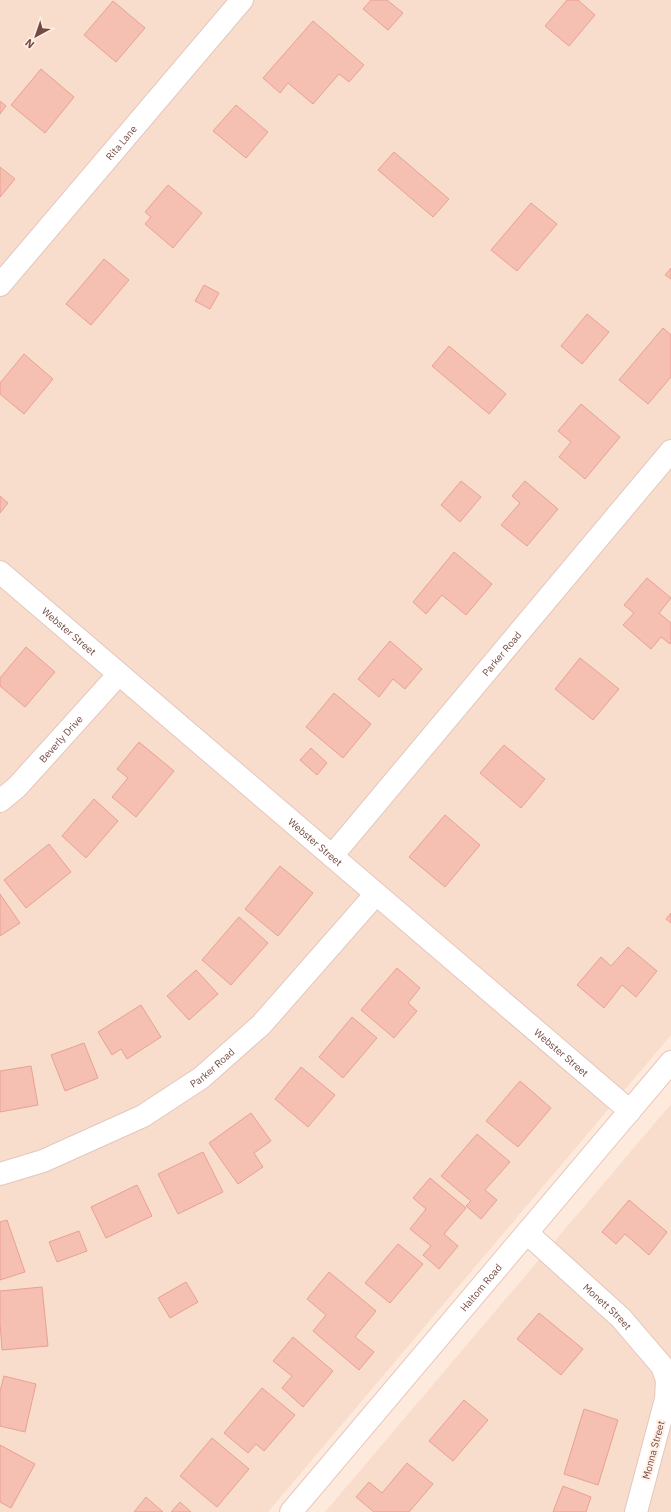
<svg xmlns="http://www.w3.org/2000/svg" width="671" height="1512" viewBox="0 0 671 1512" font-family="'IBM Plex Sans',sans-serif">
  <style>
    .residential { fill: #f8ddcd }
    .building { fill: #f5bfb2; stroke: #e8a192 }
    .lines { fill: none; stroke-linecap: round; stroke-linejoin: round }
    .minor-casing { stroke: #e4c6bc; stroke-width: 24 }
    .tertiary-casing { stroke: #e4c6bc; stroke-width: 24 }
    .secondary-casing { stroke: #e9c5b8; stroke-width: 24 }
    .minor { stroke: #fff; stroke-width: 22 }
    .tertiary { stroke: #fff; stroke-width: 22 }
    .secondary { stroke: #fff; stroke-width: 22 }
    .labels { text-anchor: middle; stroke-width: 4; stroke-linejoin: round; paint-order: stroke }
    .street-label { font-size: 10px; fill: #744b44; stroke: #ffefe4 }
  </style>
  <rect width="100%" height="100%" fill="#feeadc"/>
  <path class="residential" d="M 0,0 L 671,0 L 671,1035 L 268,1512 L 0,1512 Z
    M 671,1104 L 671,1512 L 325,1512 Z"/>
  <path class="building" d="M 371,0 L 387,0 L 403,13 L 388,30 L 363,9 Z
    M 567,0 L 578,0 L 595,15 L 569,46 L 545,26 Z
    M 113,1 L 145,28 L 116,62 L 84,35 Z
    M 313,21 L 364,65 L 349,82 L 339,74 L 313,104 L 288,83 L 280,93 L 263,78 Z
    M 41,69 L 74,97 L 45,133 L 11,105 Z
    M 0,101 L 6,106 L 0,114 Z
    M 236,105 L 268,132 L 246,158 L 213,131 Z
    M 394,152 L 449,199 L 433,217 L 378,170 Z
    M 0,167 L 15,179 L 0,197 Z
    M 168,185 L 202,213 L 173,248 L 145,224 L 151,217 L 145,212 Z
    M 531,203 L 557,224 L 517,271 L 491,250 Z
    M 104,259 L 129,280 L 91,325 L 66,304 Z
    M 671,268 L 671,279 L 665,275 Z
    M 204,285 L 219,293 L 210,309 L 195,301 Z
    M 587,314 L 609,332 L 582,364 L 561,346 Z
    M 663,328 L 671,335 L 671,377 L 648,404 L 619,380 Z
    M 449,346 L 506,394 L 489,414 L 432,366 Z
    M 24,354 L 53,379 L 24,414 L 0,394 L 0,383 Z
    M 581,404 L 620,437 L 585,479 L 559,457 L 571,442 L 558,431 Z
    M 461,481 L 481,497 L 460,522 L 441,505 Z
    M 525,481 L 558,509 L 527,546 L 501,525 L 520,503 L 512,496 Z
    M 0,496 L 8,503 L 0,513 Z
    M 454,552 L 492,584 L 466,615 L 442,595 L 426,614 L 413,602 Z
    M 647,578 L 671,598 L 659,613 L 671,623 L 671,642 L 670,644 L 661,637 L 651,649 L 623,625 L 634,613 L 624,605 Z
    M 390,641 L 422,669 L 405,689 L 393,679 L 379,697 L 358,679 Z
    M 26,647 L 55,672 L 25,707 L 0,686 L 0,678 Z
    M 580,658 L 619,689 L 593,720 L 555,689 Z
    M 334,693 L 371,724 L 343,758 L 306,727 Z
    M 139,742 L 174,771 L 136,817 L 112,797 L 128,778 L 117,769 Z
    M 504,745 L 545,779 L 521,808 L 480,773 Z
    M 311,748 L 327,763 L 317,775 L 300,760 Z
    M 94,799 L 118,821 L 86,858 L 62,836 Z
    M 445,815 L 480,845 L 445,887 L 409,857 Z
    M 49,844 L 71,872 L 26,908 L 4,880 Z
    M 280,866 L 313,893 L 278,936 L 245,909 Z
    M 0,894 L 20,923 L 0,936 Z
    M 671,913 L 671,923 L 666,919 Z
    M 239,917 L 268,943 L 231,985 L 202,960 Z
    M 628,947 L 657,971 L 636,997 L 622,985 L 604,1008 L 577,985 L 601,957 L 611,966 Z
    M 397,968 L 420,988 L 408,1003 L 417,1011 L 394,1038 L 361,1010 Z
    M 196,970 L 218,994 L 189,1020 L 167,996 Z
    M 141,1005 L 161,1037 L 127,1059 L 121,1049 L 112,1055 L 98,1032 Z
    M 352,1017 L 377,1038 L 343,1078 L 319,1057 Z
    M 84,1043 L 98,1078 L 65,1091 L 51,1055 Z
    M 31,1066 L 38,1105 L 0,1112 L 0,1071 Z
    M 301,1067 L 335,1095 L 308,1127 L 275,1099 Z
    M 520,1081 L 551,1108 L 518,1147 L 486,1121 Z
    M 251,1113 L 271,1141 L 254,1153 L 263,1167 L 238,1184 L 209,1143 Z
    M 477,1134 L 510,1162 L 485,1190 L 497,1200 L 481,1219 L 466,1206 L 471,1201 L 441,1176 Z
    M 203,1152 L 223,1192 L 178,1214 L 158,1174 Z
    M 430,1178 L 466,1208 L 444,1234 L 458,1246 L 439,1269 L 423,1255 L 431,1246 L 410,1229 L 426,1209 L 413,1198 Z
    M 137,1185 L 152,1216 L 106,1238 L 91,1207 Z
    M 629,1200 L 667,1232 L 649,1255 L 625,1234 L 616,1244 L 602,1232 Z
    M 7,1220 L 25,1272 L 0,1280 L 0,1222 Z
    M 79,1231 L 87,1251 L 57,1262 L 49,1242 Z
    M 398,1244 L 423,1264 L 390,1303 L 365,1283 Z
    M 329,1272 L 376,1311 L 355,1337 L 374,1352 L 359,1370 L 313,1331 L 326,1315 L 307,1299 Z
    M 186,1282 L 198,1302 L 170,1318 L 158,1298 Z
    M 42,1287 L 48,1346 L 2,1350 L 0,1323 L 0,1291 Z
    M 539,1313 L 583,1349 L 561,1375 L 517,1339 Z
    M 293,1337 L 333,1371 L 303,1407 L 282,1388 L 292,1376 L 273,1361 Z
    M 4,1376 L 36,1384 L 25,1432 L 0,1426 L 0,1391 Z
    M 262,1388 L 295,1415 L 264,1451 L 256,1444 L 248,1453 L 224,1433 Z
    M 464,1400 L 488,1420 L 453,1461 L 429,1441 Z
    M 584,1409 L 618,1420 L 598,1485 L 564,1474 Z
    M 212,1438 L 249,1469 L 217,1507 L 180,1476 Z
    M 0,1445 L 35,1464 L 11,1508 L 0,1502 Z
    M 407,1463 L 433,1484 L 409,1512 L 374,1512 L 356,1497 L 369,1482 L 382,1493 Z
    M 563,1486 L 591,1497 L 586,1512 L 553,1512 Z
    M 146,1497 L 163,1512 L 134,1512 Z
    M 180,1502 L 191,1512 L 171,1512 Z"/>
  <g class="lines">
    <defs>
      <g id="minor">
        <path id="s1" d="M 0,285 L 242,0"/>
        <path id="s2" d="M 0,801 L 17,787 L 119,674"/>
        <path id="s3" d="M 332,856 L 671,451"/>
        <path id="s4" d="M 0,1174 L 43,1161 L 143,1116 L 201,1078 L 261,1025 L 376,894"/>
        <path id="s5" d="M 527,1233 L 621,1318 L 662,1366 L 667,1380 L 666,1399 L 636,1512"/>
      </g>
      <g id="tertiary">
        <path id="s6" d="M 0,572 L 630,1111"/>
      </g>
      <g id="secondary">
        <path id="s7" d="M 291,1512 L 671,1062"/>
      </g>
    </defs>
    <use href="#minor" class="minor-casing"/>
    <use href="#tertiary" class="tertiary-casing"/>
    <use href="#secondary" class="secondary-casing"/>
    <use href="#minor" class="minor"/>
    <use href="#tertiary" class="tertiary"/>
    <use href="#secondary" class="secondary"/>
  </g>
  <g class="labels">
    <g class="street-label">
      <text dy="4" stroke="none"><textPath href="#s1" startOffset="187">Rita Lane</textPath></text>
      <text dy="4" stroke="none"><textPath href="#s6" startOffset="91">Webster Street</textPath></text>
      <text dy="4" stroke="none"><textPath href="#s3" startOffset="264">Parker Road</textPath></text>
      <text dy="4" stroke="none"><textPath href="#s2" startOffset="87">Beverly Drive</textPath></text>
      <text dy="4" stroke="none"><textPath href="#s6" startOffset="415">Webster Street</textPath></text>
      <text dy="4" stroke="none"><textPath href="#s6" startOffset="739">Webster Street</textPath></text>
      <text dy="4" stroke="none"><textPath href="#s4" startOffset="239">Parker Road</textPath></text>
      <text dy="4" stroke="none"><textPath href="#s7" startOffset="294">Haltom Road</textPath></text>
      <text dy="4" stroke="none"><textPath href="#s5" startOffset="109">Monett Street</textPath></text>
      <text transform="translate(653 1450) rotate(-75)" y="4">Monna Street</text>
    </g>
  </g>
  <g transform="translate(36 36) rotate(220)" stroke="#ffefe4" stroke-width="3" paint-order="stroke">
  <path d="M0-3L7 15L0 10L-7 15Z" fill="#744b44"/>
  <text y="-6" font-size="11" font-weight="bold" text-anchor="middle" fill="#744b44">N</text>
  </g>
</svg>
